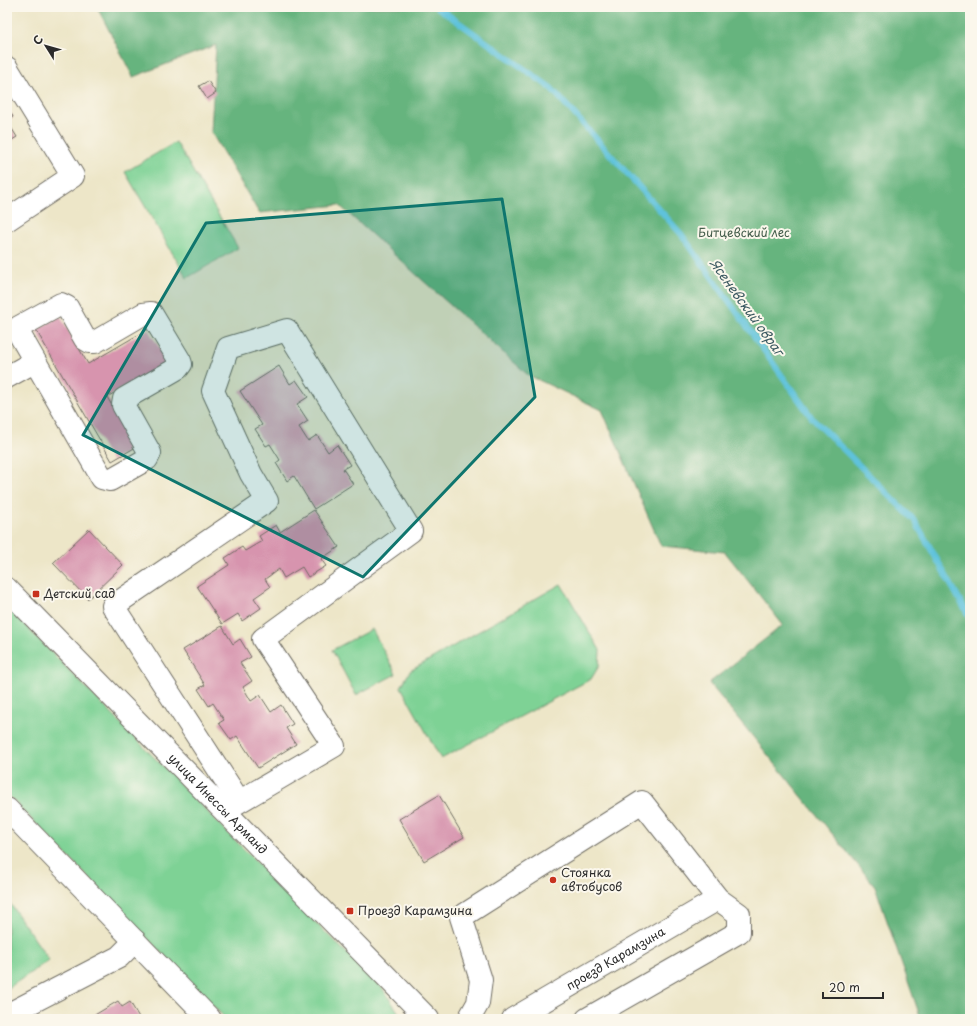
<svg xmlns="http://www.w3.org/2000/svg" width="977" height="1026" viewBox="0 0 977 1026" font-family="'Playpen Sans',sans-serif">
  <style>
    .green { fill: #7ed295; stroke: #547e60 }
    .forest { fill: #66b47e; stroke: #487054 }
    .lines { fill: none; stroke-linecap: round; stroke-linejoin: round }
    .stream { stroke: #5ec2dc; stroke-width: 6 }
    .building { fill: #d794ae }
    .minor-casing { stroke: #6f6c62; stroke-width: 24 }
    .minor { stroke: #fff; stroke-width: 22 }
    .marked { fill: #0f766e; fill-opacity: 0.2; stroke: #0f766e; stroke-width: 3; stroke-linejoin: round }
    .poi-dot { fill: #c8321e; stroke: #fbf7ec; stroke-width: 1.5 }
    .labels { text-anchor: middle; stroke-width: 4; stroke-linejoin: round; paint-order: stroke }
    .park-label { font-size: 12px; fill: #445d4b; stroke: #fbf7ec }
    .poi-label { font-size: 12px; fill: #2b2b2b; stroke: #fbf7ec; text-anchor: start }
    .street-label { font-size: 12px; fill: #2b2b2b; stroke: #fbf7ec }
    .water-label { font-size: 13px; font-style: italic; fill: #3a5860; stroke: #fbf7ec }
  </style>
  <rect width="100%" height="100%" fill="#fbf7ec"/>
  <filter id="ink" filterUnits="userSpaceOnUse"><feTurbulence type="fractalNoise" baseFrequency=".025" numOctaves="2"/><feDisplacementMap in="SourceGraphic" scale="8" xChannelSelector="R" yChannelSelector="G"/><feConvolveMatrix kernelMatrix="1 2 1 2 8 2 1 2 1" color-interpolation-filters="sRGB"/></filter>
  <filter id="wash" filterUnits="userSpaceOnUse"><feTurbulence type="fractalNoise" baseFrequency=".012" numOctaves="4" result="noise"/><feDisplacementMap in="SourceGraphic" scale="16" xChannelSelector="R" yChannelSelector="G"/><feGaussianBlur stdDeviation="0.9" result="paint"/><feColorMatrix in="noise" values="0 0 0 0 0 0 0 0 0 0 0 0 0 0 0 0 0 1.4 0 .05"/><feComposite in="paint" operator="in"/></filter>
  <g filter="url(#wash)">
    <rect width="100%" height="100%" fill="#ede6c8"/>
    <path class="green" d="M 176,142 L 238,248 L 187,278 L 125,172 Z
      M 561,584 L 600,650 L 599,666 L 591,679 L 441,759 L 401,687 L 410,671 Z
      M 7,607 L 328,935 L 380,985 L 403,1019 L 226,1019 L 7,794 Z
      M 372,629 L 396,674 L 356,695 L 332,650 Z
      M 7,899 L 49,960 L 7,989 Z"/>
    <path class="forest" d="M 97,7 L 970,7 L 970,1019 L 921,1019 L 875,886 L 709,683 L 783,625 L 725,552 L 661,546 L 602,410 L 528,375 L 339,205 L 259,213 L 211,132 L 216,45 L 133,77 Z"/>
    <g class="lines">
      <path class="stream" d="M 437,7 L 551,88 L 682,235 L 812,418 L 915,521 L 970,618"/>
    </g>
    <g id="blocks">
      <path class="building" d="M 208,81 L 216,93 L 207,99 L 199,86 Z
        M 7,106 L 13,117 L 7,121 Z
        M 7,121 L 17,137 L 7,143 Z
        M 60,316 L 88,364 L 148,329 L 168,362 L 107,397 L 136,447 L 112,461 L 36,330 Z
        M 279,366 L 290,384 L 296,380 L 308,397 L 297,404 L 308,421 L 299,427 L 308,441 L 317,435 L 328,452 L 337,445 L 350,465 L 343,469 L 353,484 L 314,509 L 294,476 L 287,481 L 276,463 L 280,460 L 270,444 L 266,446 L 255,429 L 262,425 L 240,391 Z
        M 314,510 L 339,547 L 321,559 L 326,566 L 308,577 L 302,567 L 284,578 L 279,569 L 265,579 L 270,587 L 254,598 L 261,608 L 242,621 L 238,614 L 222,624 L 197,586 L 229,565 L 225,558 L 242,547 L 245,551 L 262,541 L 259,536 L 276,525 L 280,532 Z
        M 89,529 L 123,565 L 88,599 L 53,563 Z
        M 222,626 L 233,644 L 240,639 L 251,657 L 240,663 L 252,681 L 243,687 L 251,701 L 260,695 L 271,712 L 281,705 L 293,724 L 286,728 L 296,744 L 258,768 L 237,736 L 231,740 L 219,723 L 224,720 L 213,703 L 209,706 L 198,689 L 205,685 L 183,650 Z
        M 439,795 L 464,837 L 424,861 L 399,819 Z
        M 118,1001 L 122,1007 L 130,1002 L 140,1019 L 88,1019 Z"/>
    </g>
  </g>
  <g filter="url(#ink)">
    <use href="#blocks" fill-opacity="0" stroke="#6f6c62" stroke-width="1"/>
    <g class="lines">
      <defs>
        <g id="minor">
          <path d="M 7,68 L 73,176 L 7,220"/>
          <path d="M 61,304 L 67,307 L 85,339 L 90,342 L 95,342 L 143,314 L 151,313 L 180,361 L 181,364 L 178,368 L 124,399 L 123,405 L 150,453 L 147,459 L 110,480 L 102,478 L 17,330 L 19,327 Z"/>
          <path d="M 7,377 L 34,362"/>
          <path id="s1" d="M 7,589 L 428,1019"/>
          <path d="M 7,809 L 210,1019"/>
          <path d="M 225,810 L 334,746 L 263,639 L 411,531 L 287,330 L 228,348 L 213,391 L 251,474 L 267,501 L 113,606 L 239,801"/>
          <path d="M 7,1015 L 119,957 L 135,941"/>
          <path d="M 469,1019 L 478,1003 L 481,980 L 461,917 L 642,802 L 718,899 L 739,914 L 739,932 L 587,1019"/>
          <path id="s2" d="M 513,1019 L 718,899"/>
        </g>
      </defs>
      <use href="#minor" class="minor-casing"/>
      <use href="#minor" class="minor"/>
    </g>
  </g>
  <path class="marked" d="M 502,199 L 535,397 L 363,577 L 83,435 L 206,223 Z"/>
  <g class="poi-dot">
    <rect x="32" y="590" width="8" height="8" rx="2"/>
    <circle cx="553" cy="880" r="4"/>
    <rect x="346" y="907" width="8" height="8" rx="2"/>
  </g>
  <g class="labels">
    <g class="park-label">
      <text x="744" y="237">Битцевский лес</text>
    </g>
    <g class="poi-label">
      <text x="44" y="598">Детский сад</text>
      <text x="561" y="877">Стоянка<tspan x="561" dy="14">автобусов</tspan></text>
      <text x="358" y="915">Проезд Карамзина</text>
    </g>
    <g class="street-label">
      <text dy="4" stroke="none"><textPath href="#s1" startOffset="301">улица Инессы Арманд</textPath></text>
      <text dy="4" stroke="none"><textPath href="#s2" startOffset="119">проезд Карамзина</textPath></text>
    </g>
    <g class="water-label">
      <text transform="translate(747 307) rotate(54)" y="5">Ясеневский овраг</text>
    </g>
  </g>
  <rect width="977" height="1026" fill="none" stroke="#fbf7ec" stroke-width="24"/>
  <g transform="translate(46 46) rotate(307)" stroke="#fbf7ec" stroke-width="3" paint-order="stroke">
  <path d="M0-3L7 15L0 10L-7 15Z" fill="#2b2b2b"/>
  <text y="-6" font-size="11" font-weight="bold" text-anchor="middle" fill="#2b2b2b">С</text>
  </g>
  <path d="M823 992v6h60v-6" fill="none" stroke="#2b2b2b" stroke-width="2"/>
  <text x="829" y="992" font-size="12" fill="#2b2b2b" stroke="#fbf7ec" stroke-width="3" paint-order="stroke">20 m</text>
</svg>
